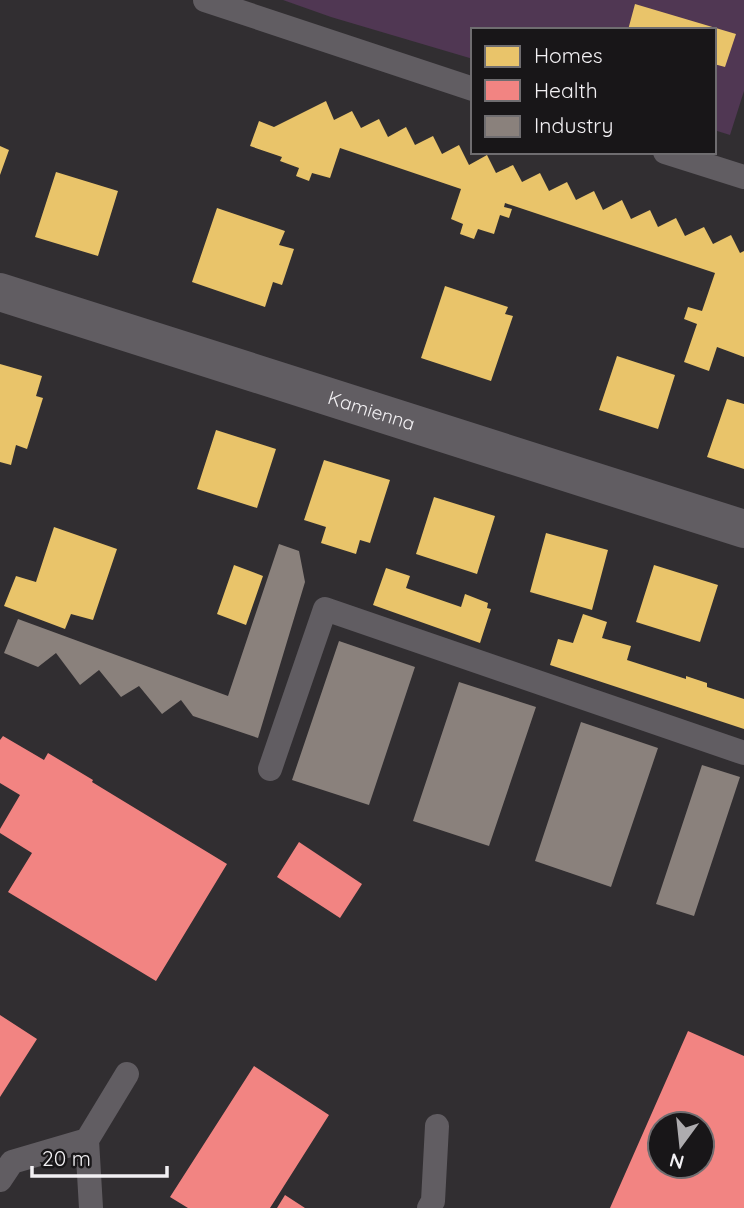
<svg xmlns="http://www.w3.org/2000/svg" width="744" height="1208" viewBox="0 0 744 1208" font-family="Quicksand,sans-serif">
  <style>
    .green { fill: #503753 }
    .homes { fill: #e9c46a }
    .health { fill: #f28482; fill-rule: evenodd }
    .industry { fill: #8a817c }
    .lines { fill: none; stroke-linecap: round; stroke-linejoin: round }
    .service { stroke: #615d62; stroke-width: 24 }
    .minor { stroke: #615d62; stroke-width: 38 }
    .labels { text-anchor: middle; stroke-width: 7; stroke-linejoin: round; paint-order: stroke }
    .street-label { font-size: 19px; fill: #f2f0f3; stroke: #181618 }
  </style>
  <rect width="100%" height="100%" fill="#312e31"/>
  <path class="green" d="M 283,0 L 744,0 L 744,91 L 730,135 L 714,130 L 714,30 L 473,30 L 473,59 L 331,17 Z"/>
  <path class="homes" d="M 635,4 L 736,34 L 725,67 L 714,64 L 714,30 L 628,30 Z
    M 326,101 L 334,120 L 352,111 L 361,128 L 379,119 L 388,137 L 406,127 L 415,145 L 433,136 L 442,154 L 459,145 L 469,165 L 487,155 L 496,173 L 513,165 L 522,182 L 540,173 L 549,191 L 567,182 L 576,200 L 594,191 L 603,210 L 622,200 L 631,219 L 650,210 L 658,227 L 676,218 L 685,236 L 704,227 L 713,244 L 731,235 L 740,253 L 744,251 L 744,357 L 717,347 L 709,371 L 684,362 L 697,324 L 684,319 L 688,307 L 702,311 L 715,273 L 505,203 L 504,207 L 512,209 L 509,218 L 500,215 L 494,234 L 478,229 L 474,239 L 460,234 L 463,224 L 451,219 L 461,189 L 340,148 L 330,178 L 312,173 L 309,181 L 296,176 L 299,168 L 280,161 L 282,157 L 250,146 L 259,121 L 274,127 Z
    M 0,146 L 9,150 L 0,175 Z
    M 56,172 L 118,191 L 98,256 L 35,237 Z
    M 217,208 L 285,231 L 279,245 L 294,249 L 282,285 L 273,282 L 265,307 L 192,282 Z
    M 445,286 L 508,307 L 505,314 L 513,316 L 491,381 L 421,358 Z
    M 617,356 L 675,375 L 658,429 L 599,410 Z
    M 0,364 L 42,376 L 36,396 L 43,398 L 27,449 L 16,445 L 11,465 L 0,462 Z
    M 727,399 L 744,404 L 744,469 L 707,457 Z
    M 216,430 L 276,449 L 257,508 L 197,489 Z
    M 324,460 L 390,480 L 370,543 L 360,540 L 356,554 L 321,543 L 326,527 L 304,520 Z
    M 434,497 L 495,516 L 477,574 L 416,554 Z
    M 54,527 L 117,549 L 93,620 L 71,614 L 65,629 L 4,606 L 16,576 L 36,582 Z
    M 546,533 L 608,550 L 592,610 L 530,592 Z
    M 234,565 L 263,576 L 246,625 L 217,614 Z
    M 654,565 L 718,585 L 700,642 L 636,622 Z
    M 386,568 L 410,576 L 406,588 L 461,607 L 465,594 L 488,603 L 487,608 L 491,609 L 480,643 L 373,605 Z
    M 583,614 L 607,622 L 602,638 L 631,646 L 627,660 L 686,679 L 686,676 L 707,683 L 707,687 L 744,699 L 744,729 L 550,665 L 558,639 L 573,643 Z"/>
  <path class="health" d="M 3,736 L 44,760 L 48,753 L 93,780 L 92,782 L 227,864 L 156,981 L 8,892 L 32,853 L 0,833 L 0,829 L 20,795 L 0,783 L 0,740 Z
    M 299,842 L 362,884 L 340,918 L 277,877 Z
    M 0,1015 L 37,1039 L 0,1097 Z
    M 688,1031 L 744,1056 L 744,1208 L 610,1208 ZM 660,1124 L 702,1124 L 702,1166 L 660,1166 Z
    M 254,1066 L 329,1115 L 270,1208 L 188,1208 L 170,1197 Z
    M 285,1195 L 305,1208 L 277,1208 Z"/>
  <path class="industry" d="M 279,544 L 299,551 L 305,582 L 258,738 L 193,716 L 181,700 L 162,714 L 139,686 L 121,697 L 99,670 L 80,685 L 56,653 L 38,667 L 4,653 L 18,619 L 228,696 Z
    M 339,641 L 415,667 L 369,805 L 292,780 Z
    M 459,682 L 536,707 L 489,846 L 413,821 Z
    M 581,722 L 658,748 L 611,887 L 535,861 Z
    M 702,765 L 740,777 L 694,916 L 656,904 Z"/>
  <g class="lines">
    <path class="service" d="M 205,0 L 473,89
      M 665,152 L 744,177
      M 270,769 L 325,609 L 744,753
      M 87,1140 L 127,1074
      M 0,1180 L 12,1162 L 87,1140 L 91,1208
      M 429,1208 L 433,1201 L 437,1126"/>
    <path class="minor" id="s1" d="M 0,292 L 744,529"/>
  </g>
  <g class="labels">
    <g class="street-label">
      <text dy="7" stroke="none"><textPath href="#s1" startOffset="390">Kamienna</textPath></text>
    </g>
  </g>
  <rect x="471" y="28" width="245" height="126" fill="#181618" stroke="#6f6d70" stroke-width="2"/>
  <rect x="485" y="46" width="35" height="21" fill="#e9c46a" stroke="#6f6d70" stroke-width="2"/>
  <text x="534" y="63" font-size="21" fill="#f2f0f3">Homes</text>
  <rect x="485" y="80" width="35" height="21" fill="#f28482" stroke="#6f6d70" stroke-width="2"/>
  <text x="534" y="98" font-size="21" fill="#f2f0f3">Health</text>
  <rect x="485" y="116" width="35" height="21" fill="#8a817c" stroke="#6f6d70" stroke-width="2"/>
  <text x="534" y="133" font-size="21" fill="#f2f0f3">Industry</text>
  <g transform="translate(681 1145) rotate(195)"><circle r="33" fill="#181618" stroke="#6f6d70" stroke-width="2"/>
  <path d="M0-5L12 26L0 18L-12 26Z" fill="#aeacaf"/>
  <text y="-10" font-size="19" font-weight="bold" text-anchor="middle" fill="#f2f0f3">N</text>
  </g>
  <path d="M32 1166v10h135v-10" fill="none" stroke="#f2f0f3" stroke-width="3.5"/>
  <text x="42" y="1166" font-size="21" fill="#f2f0f3" stroke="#181618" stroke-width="5" paint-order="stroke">20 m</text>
</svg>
